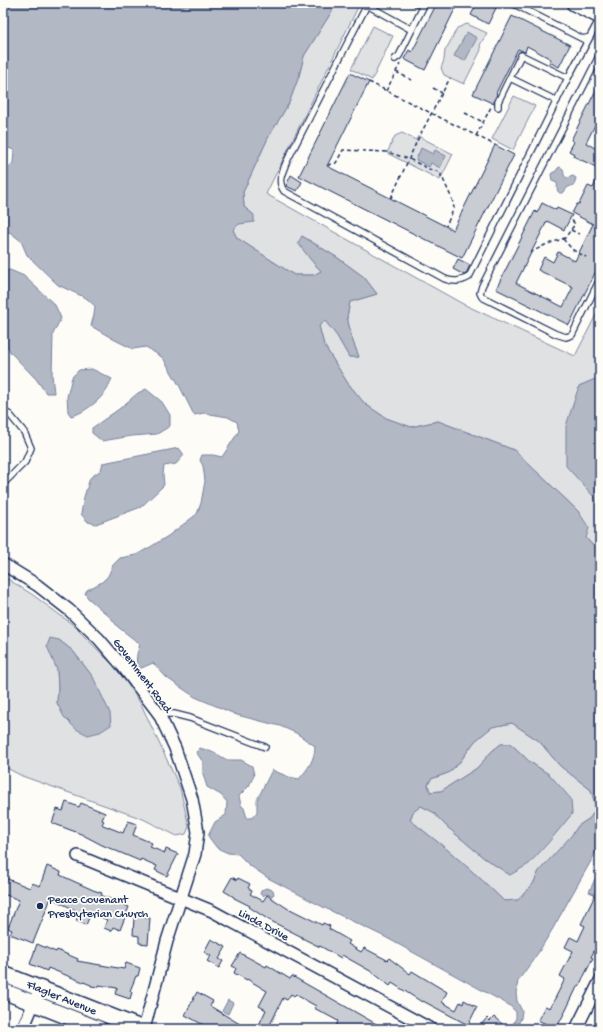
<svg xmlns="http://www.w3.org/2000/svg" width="603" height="1032" viewBox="0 0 603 1032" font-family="'Gochi Hand',sans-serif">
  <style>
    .green { fill: #e0e1e3; stroke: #7e88a0; fill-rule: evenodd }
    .water { fill: #b3b8c5; stroke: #76819c; fill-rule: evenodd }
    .building { fill: #c9ccd3; stroke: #1b2f5e }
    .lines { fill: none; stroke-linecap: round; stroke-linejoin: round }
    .service-casing { stroke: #1b2f5e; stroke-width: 8 }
    .minor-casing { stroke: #1b2f5e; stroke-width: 14 }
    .secondary-casing { stroke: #1b2f5e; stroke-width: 18 }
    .path { stroke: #1b2f5e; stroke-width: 1.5; stroke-dasharray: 4 3; stroke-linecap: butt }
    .service { stroke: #fdfcf7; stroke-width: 5.5 }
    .minor { stroke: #fdfcf7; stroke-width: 11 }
    .secondary { stroke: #fdfcf7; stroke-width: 15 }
    .poi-dot { fill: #1b2f5e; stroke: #fdfcf7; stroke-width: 1.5 }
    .labels { text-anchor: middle; stroke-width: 3.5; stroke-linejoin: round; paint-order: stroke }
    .street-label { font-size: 12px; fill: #1b2f5e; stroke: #fdfcf7 }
    .poi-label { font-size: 12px; fill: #1b2f5e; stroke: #fdfcf7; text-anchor: start }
  </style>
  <rect width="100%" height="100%" fill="#fdfcf7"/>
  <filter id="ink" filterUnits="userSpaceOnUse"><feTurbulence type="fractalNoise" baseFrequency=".025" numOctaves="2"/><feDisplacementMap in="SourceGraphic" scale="8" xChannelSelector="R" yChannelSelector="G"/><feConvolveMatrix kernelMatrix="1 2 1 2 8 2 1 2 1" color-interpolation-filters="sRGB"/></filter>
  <g filter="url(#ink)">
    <path class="green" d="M 337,3 L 360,3 L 266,194 L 463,304 L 575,356 L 600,307 L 600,377 L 579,386 L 594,497 L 600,508 L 600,553 L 586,538 L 578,511 L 514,450 L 438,421 L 411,427 L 386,418 L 365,404 L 347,382 L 324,345 L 319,326 L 325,320 L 337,336 L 349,357 L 359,357 L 352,339 L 347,317 L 350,302 L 377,294 L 364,277 L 338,258 L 302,236 L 310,259 L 321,271 L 314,275 L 294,275 L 237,238 L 233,230 L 239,224 L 254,215 L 244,207 L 243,192 L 268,138 L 289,103 L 299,76 L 304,56 Z
      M 467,24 L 487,33 L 480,45 L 481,50 L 464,84 L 444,75 L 441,68 L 444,60 L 445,50 L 449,44 L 457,28 Z
      M 373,26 L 393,36 L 372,80 L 351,69 Z
      M 514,96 L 535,106 L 513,150 L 492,139 Z
      M 402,133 L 416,140 L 418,136 L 453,154 L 440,180 L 387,153 L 395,136 Z
      M 3,576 L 33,595 L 72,624 L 118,670 L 141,704 L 180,788 L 189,827 L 186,834 L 177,836 L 143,819 L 22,776 L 3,766 ZM 59,640 L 73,651 L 93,677 L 57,703 L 58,687 L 57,670 Z
      M 512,723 L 539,741 L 560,766 L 591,790 L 596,808 L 590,818 L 578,826 L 572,836 L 539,871 L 533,884 L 518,900 L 504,901 L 482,880 L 449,851 L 410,820 L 413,812 L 421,806 L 433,812 L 445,825 L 484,858 L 510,875 L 550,775 L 530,762 L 511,744 L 501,744 L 492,751 L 477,768 L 441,791 L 430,792 L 428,784 L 431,779 L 448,773 L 459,763 L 475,741 L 492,727 Z"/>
    <path class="water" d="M 3,3 L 100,3 L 102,4 L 105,3 L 178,4 L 337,3 L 304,56 L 299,76 L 289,103 L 268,138 L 243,192 L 244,207 L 254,215 L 254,222 L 239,224 L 233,230 L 237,238 L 294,275 L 314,275 L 321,271 L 310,259 L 298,243 L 302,236 L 338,258 L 364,277 L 377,294 L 350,302 L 347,317 L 352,339 L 359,357 L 349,357 L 337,336 L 325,321 L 319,326 L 324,345 L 347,382 L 365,404 L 386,418 L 411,427 L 438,421 L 514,450 L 578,511 L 589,528 L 586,538 L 600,553 L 600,842 L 595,854 L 552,930 L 538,953 L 518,981 L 516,993 L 517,1001 L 522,1011 L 521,1018 L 516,1029 L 511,1029 L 516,1018 L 516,1012 L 509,1005 L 385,937 L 323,907 L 268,878 L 249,865 L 238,854 L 228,853 L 217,848 L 208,836 L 215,822 L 226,815 L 227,802 L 221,795 L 207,787 L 203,774 L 203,762 L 196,752 L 200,748 L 215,753 L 227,760 L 241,760 L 252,766 L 254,775 L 249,786 L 239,796 L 241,805 L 244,808 L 247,818 L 252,818 L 257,812 L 257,800 L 272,770 L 289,777 L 299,779 C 308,769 315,759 315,746 L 296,733 L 280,726 L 237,715 L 195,697 L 167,678 L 153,663 L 139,669 L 136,666 L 137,654 L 140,644 L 118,627 L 111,618 L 88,598 L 85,593 L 87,590 L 102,582 L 108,576 L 113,565 L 120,558 L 136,555 L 152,546 L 168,536 L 197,514 L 201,503 L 205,481 L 203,466 L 200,460 L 202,455 L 213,455 L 222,457 L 239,431 L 237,422 L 228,417 L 204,413 L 194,415 L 179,385 L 163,358 L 146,347 L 133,349 L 115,340 L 91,326 L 94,315 L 95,306 L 86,298 L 58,285 L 27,255 L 21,241 L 11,233 L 3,230 L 3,172 L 13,163 L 14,150 L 3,146 ZM 512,723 L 539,741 L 560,766 L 591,790 L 596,808 L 590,818 L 578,826 L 571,836 L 539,871 L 533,884 L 518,900 L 504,901 L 482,880 L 449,851 L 410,820 L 413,812 L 421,806 L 433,812 L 445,825 L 484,858 L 510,875 L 529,864 L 548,843 L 572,814 L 571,799 L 550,775 L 530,762 L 511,744 L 501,744 L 492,751 L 477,768 L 441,791 L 430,792 L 428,785 L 431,779 L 448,773 L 459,763 L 475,741 L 492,727 Z
      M 467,32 L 477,38 L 465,61 L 454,56 Z
      M 421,148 L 433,154 L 435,150 L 446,156 L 440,168 L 431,163 L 429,167 L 416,160 Z
      M 560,167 L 563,169 C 565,173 562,175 567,178 L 573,176 L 576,178 L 574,185 L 568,187 L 563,193 C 555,194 558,187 557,183 L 552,181 L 551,174 L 552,173 L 556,171 L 558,168 Z
      M 10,270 L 24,276 L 55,305 L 61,318 L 53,334 L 52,375 L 54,393 L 46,393 L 36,379 L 11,353 L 3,338 L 3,271 Z
      M 92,369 L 112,379 C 110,382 109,385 108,388 C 102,399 83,414 71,416 L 68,412 L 67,397 L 72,377 L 79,370 Z
      M 600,377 L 600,508 L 594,497 L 566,466 L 566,426 L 579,386 Z
      M 146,389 L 162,402 L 170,415 L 170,426 L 157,434 L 132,436 L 102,441 L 92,433 L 92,428 L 119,409 L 138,393 Z
      M 179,448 L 184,455 L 176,464 L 164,466 L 163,474 L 164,485 L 141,507 L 96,524 L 88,522 L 81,514 L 84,497 L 90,478 L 101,470 L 103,463 Z
      M 50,638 L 59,640 L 73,651 L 93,677 L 110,713 L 111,725 L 100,732 L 88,735 L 76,729 L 64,717 L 57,703 L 58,687 L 57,670 L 47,646 Z
      M 595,879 L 600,882 L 600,884 L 598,884 L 594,894 L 589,892 Z
      M 266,888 L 273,890 L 274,894 L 272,896 L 266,894 L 263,896 L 261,895 L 260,893 L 262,890 Z
      M 57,911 L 63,912 L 66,911 L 68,912 L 69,914 C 67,920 61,919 56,917 L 55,915 Z
      M 228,1000 L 233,1003 L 228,1014 L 222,1011 Z"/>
    <path class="building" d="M 437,3 L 458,3 L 425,70 L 404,59 L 409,50 L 412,52 Z
      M 477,3 L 486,3 L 496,8 L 488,24 L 471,15 Z
      M 512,16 L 570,45 L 559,67 L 549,62 L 551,59 L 527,46 L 525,52 L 518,49 L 496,93 L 497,94 L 494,100 L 494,104 L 473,94 Z
      M 350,73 L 369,82 L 327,166 L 453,230 L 495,145 L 514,155 L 462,258 L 299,176 Z
      M 600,82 L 600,115 L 586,143 L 600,151 L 600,158 L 596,167 L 573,156 L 574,154 L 569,151 L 574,142 L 571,140 Z
      M 600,173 L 600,263 L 569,325 L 496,289 L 535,211 L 537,213 L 542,203 L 556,210 L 557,208 L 572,215 L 564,230 L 547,221 L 516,283 L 563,307 L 573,287 L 538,270 L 544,257 L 553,262 L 558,252 L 575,261 L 593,224 L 572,213 L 577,204 L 579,204 L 588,186 L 593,188 Z
      M 291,175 L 302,182 L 297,191 L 286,186 Z
      M 458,259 L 470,265 L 466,274 L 464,275 L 453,269 Z
      M 66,802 L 79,807 L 81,803 L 105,813 L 102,820 L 104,821 L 102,824 L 103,825 L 123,833 L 128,821 L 137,824 L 133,835 L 152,843 L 150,847 L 165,853 L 166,849 L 178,854 L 167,876 L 155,870 L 157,866 L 141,859 L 140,861 L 102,845 L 81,834 L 52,823 L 57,809 L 63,811 Z
      M 47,866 L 61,872 L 60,875 L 93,890 L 102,893 L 101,895 L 129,907 L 120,930 L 113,927 L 111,931 L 104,928 L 107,920 L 91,913 L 86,925 L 76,921 L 79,912 L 51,898 L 33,943 L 10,934 L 12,930 L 8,928 L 19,900 L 3,894 L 3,877 L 30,888 L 32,883 L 40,886 Z
      M 232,877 L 237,880 L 238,878 L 250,884 L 248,888 L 252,891 L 250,894 L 263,901 L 267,895 L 290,910 L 290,909 L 322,925 L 323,923 L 330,926 L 329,929 L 350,941 L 348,944 L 361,952 L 364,948 L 387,960 L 389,958 L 410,974 L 412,971 L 447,992 L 442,1002 L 456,1010 L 460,1002 L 463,1004 L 464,1000 L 477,1007 L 468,1025 L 423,1001 L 422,1002 L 392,983 L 390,986 L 372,972 L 342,955 L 341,958 L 320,946 L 320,947 L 302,938 L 302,937 L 269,920 L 249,907 L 250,906 L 234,898 L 234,897 L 224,891 Z
      M 600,885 L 600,939 L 591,957 L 593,958 L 579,986 L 578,985 L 566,1010 L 556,1029 L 538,1020 L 545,1006 L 550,1008 L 565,979 L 560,976 L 573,951 L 565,947 L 570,937 L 578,941 L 585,926 L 581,924 Z
      M 134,917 L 150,918 L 148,944 L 139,943 L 139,936 L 133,935 Z
      M 211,939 L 226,947 L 219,959 L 223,961 L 219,968 L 207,961 L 211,956 L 204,952 Z
      M 37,944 L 56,952 L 57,950 L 78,959 L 77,961 L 124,969 L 126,963 L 140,968 L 138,976 L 136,976 L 130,991 L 132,992 L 130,999 L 115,994 L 117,988 L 99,985 L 99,987 L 91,986 L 91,985 L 53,970 L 48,968 L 47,971 L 30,964 Z
      M 240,953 L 266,967 L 267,965 L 290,979 L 292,976 L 385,1029 L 335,1029 L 338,1021 L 314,1008 L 316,1006 L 298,996 L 296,994 L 294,996 L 291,994 L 287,1000 L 283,998 L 268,1029 L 257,1029 L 266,1010 L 259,1006 L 267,991 L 247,979 L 247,980 L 234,973 L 236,968 L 232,966 Z
      M 197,992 L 213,1001 L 210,1006 L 248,1029 L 211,1029 L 185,1015 Z
      M 494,1017 L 508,1029 L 477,1029 L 487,1018 L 490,1021 Z"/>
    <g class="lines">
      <defs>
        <path id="service" d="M 368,3 L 286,163 C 282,174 277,181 284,191 L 445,279 C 454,282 460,282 469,277 L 568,78 L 600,18
          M 512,3 L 583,39 L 590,37
          M 367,5 L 412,30
          M 600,54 L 482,286 L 480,293 L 482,297 L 556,334 L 566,337 L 572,335 L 600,279
          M 395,59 L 399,56 L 423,7 L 416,3
          M 510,78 L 557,101
          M 498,107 L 498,102 L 521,55 L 568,78
          M 3,411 L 10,415 L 24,432 L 31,448 L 25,462 L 3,484
          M 159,714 L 174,714 L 190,718 L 265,747"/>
        <path id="minor" d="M 3,564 L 37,585 L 69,610 L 99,639 L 124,668 L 159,714 L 175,748 L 192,799 L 198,832 L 195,854 L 167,941 L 159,972 L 144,1029
          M 78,856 L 212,911 L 431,1029
          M 23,1029 L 40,988
          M 576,1029 L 600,981"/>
        <path id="secondary" d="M 574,3 L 600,16
          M 3,974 L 143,1029
          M 3,991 L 99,1029"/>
      </defs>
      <use href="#service" class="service-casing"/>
      <use href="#minor" class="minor-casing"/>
      <use href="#secondary" class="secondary-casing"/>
      <path class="path" d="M 474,3 L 475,3
        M 396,72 L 414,81
        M 369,82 L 495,145
        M 433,88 L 442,93
        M 386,91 L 400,64
        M 465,113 L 483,122
        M 476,136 L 491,107
        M 328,165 L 336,163 L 343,150 L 387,152 L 409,159 L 433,171 L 436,171 L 441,173 L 441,178 L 443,179 L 452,199 L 454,208 L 446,226
        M 598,170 L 600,167
        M 391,198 L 417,141 L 450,78
        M 571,230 L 579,234
        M 563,239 L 573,250 L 586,257
        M 530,253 L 545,245 L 565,238 L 575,224 L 570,218"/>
      <use href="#service" class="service"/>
      <use href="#minor" class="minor"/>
      <use href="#secondary" class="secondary"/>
    </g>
  </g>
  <circle class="poi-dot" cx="40" cy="906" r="4"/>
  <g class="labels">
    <g class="street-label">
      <text transform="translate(143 675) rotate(53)" y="4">Government Road</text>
      <text transform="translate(264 924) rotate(28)" y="4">Linda Drive</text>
      <text transform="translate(62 997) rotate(22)" y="4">Flagler Avenue</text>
    </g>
    <g class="poi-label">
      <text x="48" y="903">Peace Covenant<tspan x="48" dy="14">Presbyterian Church</tspan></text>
    </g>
  </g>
  <rect width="603" height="1032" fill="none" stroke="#fdfcf7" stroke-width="16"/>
  <rect x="8" y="8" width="587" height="1016" fill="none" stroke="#1b2f5e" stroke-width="1.5" filter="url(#ink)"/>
</svg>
